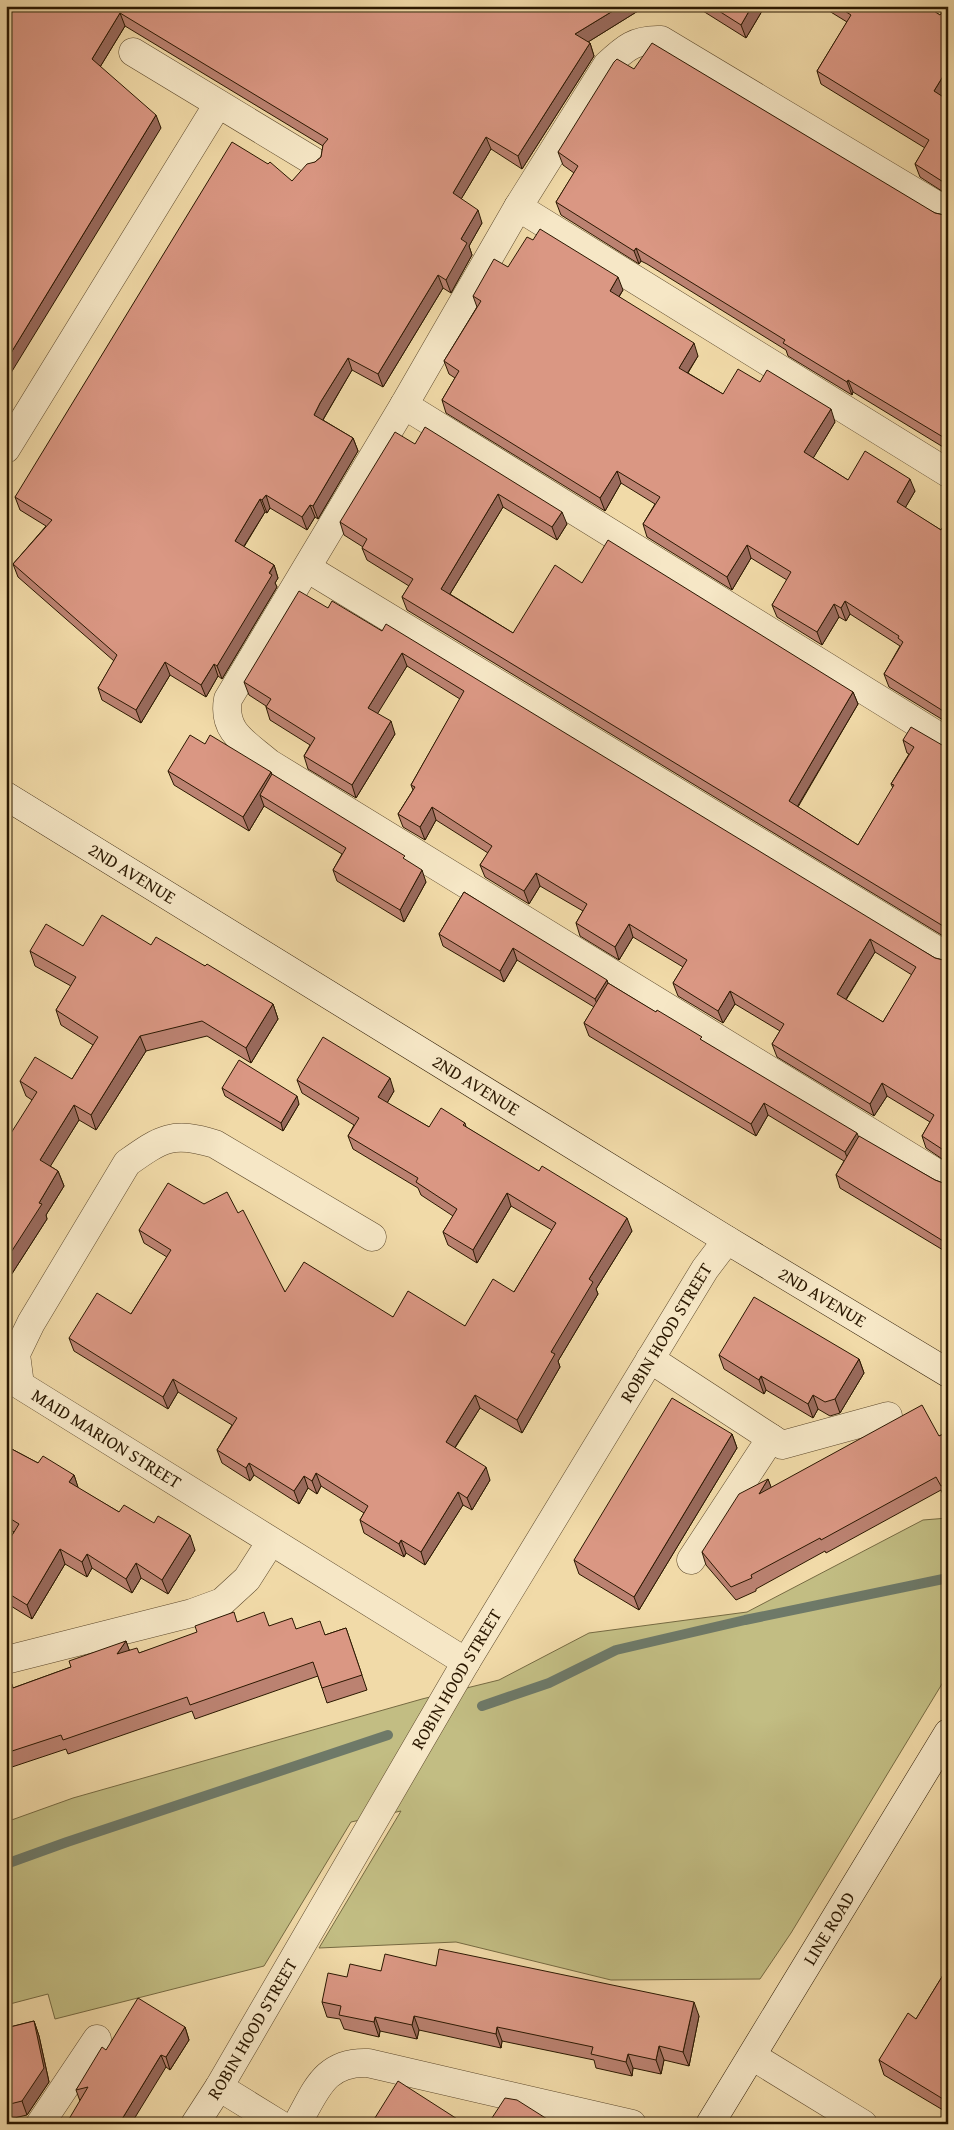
<svg xmlns="http://www.w3.org/2000/svg" width="954" height="2130" viewBox="0 0 954 2130" font-family="'Gentium Book Plus',serif">
  <style>
    .green { fill: #c2bd83; stroke: #766a42 }
    .lines { fill: none; stroke-linecap: round; stroke-linejoin: round }
    .stream { stroke: #6e7968; stroke-width: 10 }
    .street-casing { stroke: #5c482b; stroke-width: 29 }
    .secondary-casing { stroke: #2b1801; stroke-width: 29 }
    .street { stroke: #f6e7c6; stroke-width: 28 }
    .secondary { stroke: #f6e7c6; stroke-width: 28 }
    .wall { fill: #bb8271; stroke: #2b1801; fill-rule: evenodd }
    .shaded-wall { fill: #996a5c; stroke: #2b1801 }
    .building { fill: #da9783; stroke: #2b1801; fill-rule: evenodd }
    .labels { text-anchor: middle; stroke-width: 4; stroke-linejoin: round; paint-order: stroke }
    .street-label { font-size: 18px; fill: #2b1801; stroke: #f6e7c6 }
  </style>
  <rect width="100%" height="100%" fill="#f1daa8"/>
  <filter id="stains"><feTurbulence type="fractalNoise" baseFrequency=".004" numOctaves="4"/><feColorMatrix values="0 0 0 0 .2 0 0 0 0 .09 0 0 0 0 .02 0 0 0 .5 -.17"/></filter>
  <radialGradient id="worn" r=".72"><stop offset=".6" stop-color="#630" stop-opacity="0"/><stop offset="1" stop-color="#630" stop-opacity=".3"/></radialGradient>
  <path class="green" d="M 948,1518 L 948,1674 L 791,1933 L 760,1979 L 611,1980 L 456,1942 L 319,1948 L 401,1811 L 351,1822 L 264,1966 L 55,2019 L 48,1994 L 6,2005 L 6,1822 L 73,1798 L 422,1699 L 499,1680 L 589,1633 L 747,1612 L 923,1520 Z"/>
  <g class="lines">
    <path class="stream" d="M 482,1706 L 549,1683 L 616,1650 L 745,1620 L 948,1578
      M 6,1864 L 67,1842 L 388,1735"/>
    <defs>
      <g id="street">
        <path d="M 133,52 L 313,161"/>
        <path d="M 518,207 L 948,473"/>
        <path d="M 948,212 L 661,40 C 635,39 625,48 607,65 L 518,207 L 404,405 L 228,699 C 222,732 246,743 269,763 L 948,1180"/>
        <path d="M 404,405 L 948,742"/>
        <path d="M 6,449 L 218,104"/>
        <path d="M 307,568 L 948,957"/>
        <path id="s1" d="M 372,1237 L 215,1144 C 173,1131 162,1138 127,1163 L 31,1323 L 16,1354 L 20,1385 L 466,1662"/>
        <path d="M 650,1359 L 771,1438 L 691,1560"/>
        <path d="M 771,1438 L 782,1445 L 888,1416"/>
        <path d="M 6,1660 L 192,1613 L 222,1602 L 247,1579 L 270,1543"/>
        <path d="M 752,2056 L 863,2124"/>
        <path d="M 219,2087 L 279,2124"/>
        <path d="M 40,2124 L 97,2039"/>
        <path id="s2" d="M 195,2124 L 219,2087 L 466,1662 L 705,1269 L 727,1240"/>
        <path d="M 297,2124 C 316,2091 324,2061 368,2063 L 632,2124"/>
      </g>
      <g id="secondary">
        <path id="s3" d="M 6,796 L 727,1240 L 948,1373"/>
        <path id="s4" d="M 710,2124 L 948,1733"/>
      </g>
    </defs>
    <use href="#street" class="street-casing"/>
    <use href="#secondary" class="secondary-casing"/>
    <use href="#street" class="street"/>
    <use href="#secondary" class="secondary"/>
  </g>
  <path class="wall" d="M 6,6 L 646,6 L 588,42 L 590,43 L 594,56 L 522,169 L 491,149 L 461,199 L 482,223 L 469,246 L 472,255 L 451,293 L 443,288 L 383,387 L 352,370 L 323,420 L 353,438 L 358,451 L 318,519 L 315,517 L 307,530 L 270,508 L 267,513 L 265,512 L 244,547 L 274,565 L 278,578 L 275,583 L 277,587 L 222,679 L 218,676 L 206,697 L 170,675 L 141,723 L 102,700 L 98,688 L 114,661 L 18,577 L 13,564 L 46,526 L 20,510 L 15,497 L 292,181 L 321,157 L 323,146 L 125,26 L 100,67 L 161,128 Z
    M 695,6 L 765,6 L 746,38 Z
    M 821,6 L 926,6 L 940,15 L 948,10 L 948,89 L 943,97 L 948,100 L 948,195 L 920,177 L 915,164 L 925,148 L 821,84 L 817,71 L 847,22 Z
    M 634,69 L 935,213 L 944,215 L 948,214 L 948,450 L 853,392 L 852,395 L 788,356 L 786,350 L 647,264 L 641,261 L 639,264 L 561,215 L 556,202 L 574,173 L 563,165 L 558,152 Z
    M 508,267 L 623,290 L 619,297 L 698,356 L 688,373 L 723,394 L 760,382 L 835,422 L 813,458 L 848,480 L 915,491 L 905,508 L 941,530 L 948,518 L 948,723 L 889,687 L 884,674 L 900,646 L 850,614 L 846,621 L 839,617 L 822,645 L 777,617 L 772,605 L 787,580 L 751,558 L 732,590 L 647,537 L 643,524 L 655,504 L 621,483 L 605,511 L 446,413 L 442,400 L 455,378 L 449,374 L 444,361 L 477,307 L 473,296 Z
    M 415,444 L 567,524 L 557,540 L 503,507 L 450,594 L 513,633 L 582,583 L 853,692 L 858,704 L 798,807 L 858,845 L 893,788 L 891,784 L 909,754 L 907,753 L 903,740 L 942,745 L 948,743 L 948,939 L 407,610 L 402,597 L 409,586 L 367,560 L 362,548 L 363,547 L 344,535 L 340,522 Z
    M 328,608 L 382,631 L 935,958 L 943,960 L 948,959 L 948,1163 L 926,1148 L 922,1136 L 930,1122 L 887,1096 L 874,1116 L 777,1057 L 772,1044 L 780,1031 L 735,1004 L 723,1023 L 678,996 L 673,983 L 683,967 L 633,937 L 619,960 L 580,936 L 576,923 L 583,911 L 540,886 L 529,904 L 485,877 L 480,865 L 488,853 L 436,820 L 425,840 L 403,827 L 398,814 L 413,790 L 411,785 L 460,699 L 407,666 L 377,713 L 395,734 L 356,798 L 308,769 L 304,756 L 310,745 L 270,720 L 266,707 L 266,706 L 249,695 L 244,682 ZM 875,952 L 912,975 L 883,1022 L 846,1000 Z
    M 205,744 L 271,772 L 272,775 L 406,861 L 426,882 L 404,922 L 337,881 L 333,870 L 342,854 L 264,806 L 249,831 L 174,785 L 168,771 Z
    M 464,892 L 608,983 L 859,1137 L 935,1180 L 943,1183 L 948,1182 L 948,1253 L 840,1188 L 836,1175 L 844,1161 L 768,1115 L 756,1136 L 589,1036 L 584,1023 L 594,1007 L 517,960 L 504,982 L 443,946 L 439,934 Z
    M 151,945 L 205,966 L 273,1004 L 278,1019 L 251,1063 L 207,1036 L 146,1051 L 96,1130 L 79,1120 L 50,1166 L 58,1171 L 64,1186 L 46,1215 L 47,1219 L 6,1283 L 32,1100 L 26,1096 L 20,1081 L 72,1079 L 93,1045 L 61,1025 L 56,1010 L 71,986 L 35,966 L 30,951 L 83,946 Z
    M 297,1080 L 394,1091 L 387,1103 L 429,1127 L 465,1123 L 466,1127 L 632,1231 L 596,1289 L 598,1294 L 558,1361 L 560,1367 L 522,1433 L 480,1408 L 455,1448 L 490,1480 L 472,1510 L 463,1505 L 425,1565 L 406,1553 L 404,1557 L 364,1533 L 360,1520 L 364,1513 L 321,1486 L 317,1494 L 308,1488 L 299,1504 L 254,1475 L 250,1481 L 222,1463 L 217,1450 L 232,1425 L 178,1392 L 168,1409 L 74,1351 L 69,1338 L 131,1314 L 167,1257 L 144,1243 L 139,1230 L 204,1204 L 238,1213 L 285,1292 L 393,1317 L 465,1326 L 514,1292 L 552,1230 L 511,1206 L 477,1263 L 448,1245 L 443,1232 L 453,1216 L 421,1195 L 418,1188 L 353,1149 L 348,1136 L 354,1125 L 302,1093 Z
    M 222,1088 L 299,1104 L 283,1131 L 225,1096 Z
    M 719,1355 L 859,1359 L 864,1373 L 840,1413 L 830,1416 L 818,1409 L 813,1418 L 766,1390 L 764,1394 L 724,1369 Z
    M 948,1432 L 948,1498 L 945,1499 L 941,1490 L 826,1553 L 825,1551 L 756,1589 L 756,1591 L 736,1600 L 706,1565 L 702,1552 L 768,1479 L 771,1488 L 939,1436 Z
    M 732,1434 L 737,1448 L 639,1610 L 579,1574 L 574,1560 Z
    M 6,1446 L 38,1463 L 74,1475 L 78,1488 L 119,1512 L 195,1550 L 168,1594 L 141,1578 L 132,1593 L 92,1568 L 87,1577 L 65,1564 L 32,1619 L 6,1603 L 6,1545 L 14,1532 L 6,1527 Z
    M 238,1622 L 269,1626 L 296,1629 L 325,1635 L 346,1628 L 367,1690 L 327,1703 L 318,1676 L 195,1719 L 192,1711 L 68,1754 L 66,1749 L 6,1769 L 6,1686 L 13,1688 L 71,1667 L 126,1641 L 129,1650 L 139,1653 Z
    M 436,1966 L 699,2016 L 689,2066 L 664,2060 L 661,2074 L 633,2068 L 632,2076 L 596,2068 L 594,2060 L 502,2041 L 501,2048 L 419,2030 L 417,2039 L 380,2031 L 379,2037 L 344,2029 L 340,2019 L 327,2017 L 322,2002 L 347,1977 L 381,1971 Z
    M 948,1967 L 948,2113 L 884,2075 L 879,2060 L 916,2019 Z
    M 34,2021 L 39,2036 L 49,2082 L 27,2115 L 6,2120 L 6,2028 Z
    M 185,2027 L 189,2040 L 170,2070 L 166,2067 L 80,2101 L 76,2090 L 106,2050 Z"/>
  <path class="shaded-wall" d="M 621,6 L 646,6 L 580,47 L 575,34 Z
    M 752,6 L 765,6 L 746,38 L 741,25 Z
    M 120,13 L 125,26 L 97,72 L 92,59 Z
    M 590,43 L 594,56 L 522,169 L 518,156 Z
    M 948,68 L 948,89 L 938,104 L 934,91 Z
    M 156,115 L 161,128 L 6,381 L 6,361 Z
    M 486,137 L 491,149 L 457,206 L 453,193 Z
    M 478,210 L 482,223 L 469,246 L 472,255 L 451,293 L 446,280 L 461,239 Z
    M 636,248 L 641,261 L 639,264 L 634,251 Z
    M 438,275 L 443,288 L 383,387 L 378,374 Z
    M 618,277 L 623,290 L 614,304 L 610,291 Z
    M 694,343 L 698,356 L 683,380 L 679,368 Z
    M 348,358 L 352,370 L 325,416 L 319,427 L 314,415 L 320,403 Z
    M 848,380 L 853,392 L 852,395 L 847,382 Z
    M 831,409 L 835,422 L 809,465 L 804,452 Z
    M 353,438 L 358,451 L 318,519 L 313,506 Z
    M 617,471 L 621,483 L 605,511 L 600,498 Z
    M 910,479 L 915,491 L 901,515 L 897,502 Z
    M 498,494 L 503,507 L 445,602 L 441,589 Z
    M 266,495 L 270,508 L 267,513 L 262,500 Z
    M 260,499 L 265,512 L 239,554 L 235,541 Z
    M 310,505 L 315,517 L 307,530 L 302,517 Z
    M 562,512 L 567,524 L 557,540 L 552,527 Z
    M 747,545 L 751,558 L 732,590 L 727,577 Z
    M 274,565 L 278,578 L 275,583 L 277,587 L 222,679 L 217,666 Z
    M 845,601 L 850,614 L 846,621 L 841,608 Z
    M 834,604 L 839,617 L 822,645 L 817,632 Z
    M 402,653 L 407,666 L 373,721 L 368,708 Z
    M 165,662 L 170,675 L 141,723 L 136,710 Z
    M 214,664 L 218,676 L 206,697 L 201,685 Z
    M 853,692 L 858,704 L 793,814 L 789,801 Z
    M 391,721 L 395,734 L 356,798 L 352,785 Z
    M 271,772 L 276,786 L 260,795 L 264,806 L 249,831 L 243,817 Z
    M 432,807 L 436,820 L 425,840 L 420,827 Z
    M 422,870 L 426,882 L 404,922 L 400,910 Z
    M 536,873 L 540,886 L 529,904 L 524,891 Z
    M 629,924 L 633,937 L 619,960 L 615,947 Z
    M 870,939 L 875,952 L 841,1007 L 837,994 Z
    M 513,948 L 517,960 L 504,982 L 500,971 Z
    M 607,980 L 611,992 L 600,1011 L 595,999 Z
    M 730,991 L 735,1004 L 723,1023 L 718,1011 Z
    M 273,1004 L 278,1019 L 251,1063 L 246,1048 Z
    M 140,1036 L 146,1051 L 96,1130 L 91,1115 Z
    M 390,1078 L 394,1091 L 383,1110 L 378,1097 Z
    M 882,1083 L 887,1096 L 874,1116 L 870,1104 Z
    M 297,1096 L 299,1104 L 283,1131 L 281,1123 Z
    M 764,1103 L 768,1115 L 756,1136 L 751,1124 Z
    M 74,1105 L 79,1120 L 45,1175 L 40,1160 Z
    M 857,1133 L 862,1145 L 850,1165 L 845,1152 Z
    M 58,1171 L 64,1186 L 46,1215 L 47,1219 L 6,1283 L 6,1260 L 39,1203 Z
    M 507,1193 L 511,1206 L 477,1263 L 473,1250 Z
    M 627,1218 L 632,1231 L 596,1289 L 598,1294 L 558,1361 L 560,1367 L 522,1433 L 517,1420 L 551,1352 L 589,1279 Z
    M 859,1359 L 864,1373 L 840,1413 L 835,1399 Z
    M 761,1376 L 766,1390 L 764,1394 L 759,1380 Z
    M 173,1379 L 178,1392 L 168,1409 L 163,1397 Z
    M 475,1395 L 480,1408 L 450,1455 L 446,1442 Z
    M 813,1395 L 818,1409 L 813,1418 L 808,1404 Z
    M 732,1434 L 737,1448 L 639,1610 L 634,1597 Z
    M 249,1463 L 254,1475 L 250,1481 L 246,1468 Z
    M 486,1467 L 490,1480 L 472,1510 L 467,1498 Z
    M 316,1473 L 321,1486 L 317,1494 L 312,1481 Z
    M 74,1475 L 79,1490 L 69,1482 Z
    M 304,1476 L 308,1488 L 299,1504 L 294,1491 Z
    M 768,1479 L 773,1492 L 759,1494 Z
    M 458,1492 L 463,1505 L 425,1565 L 421,1552 Z
    M 190,1535 L 195,1550 L 168,1594 L 162,1580 Z
    M 401,1540 L 406,1553 L 404,1557 L 399,1544 Z
    M 60,1549 L 65,1564 L 32,1619 L 27,1605 Z
    M 87,1554 L 92,1568 L 87,1577 L 82,1562 Z
    M 136,1563 L 141,1578 L 132,1593 L 126,1579 Z
    M 126,1641 L 131,1655 L 117,1654 Z
    M 694,2002 L 699,2016 L 689,2066 L 683,2052 Z
    M 414,2016 L 419,2030 L 417,2039 L 412,2025 Z
    M 375,2017 L 380,2031 L 379,2037 L 374,2022 Z
    M 34,2021 L 39,2036 L 49,2082 L 27,2115 L 22,2101 Z
    M 185,2027 L 189,2040 L 170,2070 L 166,2057 Z
    M 497,2027 L 502,2041 L 501,2048 L 496,2034 Z
    M 659,2046 L 664,2060 L 661,2074 L 656,2060 Z
    M 628,2054 L 633,2068 L 632,2076 L 626,2062 Z
    M 161,2055 L 166,2067 L 131,2124 L 119,2124 Z"/>
  <path class="building" d="M 6,6 L 621,6 L 575,34 L 590,43 L 518,156 L 486,137 L 453,193 L 478,210 L 461,239 L 467,243 L 446,280 L 438,275 L 378,374 L 348,358 L 320,403 L 314,415 L 353,438 L 313,506 L 310,505 L 302,517 L 266,495 L 262,500 L 260,499 L 235,541 L 274,565 L 269,573 L 272,575 L 217,666 L 214,664 L 201,685 L 165,662 L 136,710 L 98,688 L 117,655 L 13,564 L 52,520 L 15,497 L 232,142 L 268,164 L 270,162 L 292,181 L 307,164 L 315,162 L 321,157 L 323,145 L 328,139 L 120,13 L 92,59 L 156,115 L 6,361 Z
    M 711,6 L 752,6 L 741,25 Z
    M 837,6 L 926,6 L 940,15 L 945,8 L 948,10 L 948,68 L 934,91 L 948,100 L 948,185 L 915,164 L 929,140 L 817,71 L 851,15 Z
    M 652,43 L 935,213 L 944,215 L 948,214 L 948,440 L 848,380 L 847,382 L 783,343 L 785,340 L 642,252 L 636,248 L 634,251 L 556,202 L 578,166 L 558,152 L 614,62 L 617,59 L 634,69 Z
    M 540,229 L 618,277 L 610,291 L 694,343 L 679,368 L 723,394 L 738,369 L 760,382 L 767,370 L 831,409 L 804,452 L 848,480 L 865,451 L 910,479 L 897,502 L 941,530 L 948,518 L 948,714 L 884,674 L 903,642 L 898,638 L 899,636 L 845,601 L 841,608 L 834,604 L 817,632 L 772,605 L 791,572 L 747,545 L 727,577 L 643,524 L 660,497 L 617,471 L 600,498 L 442,400 L 459,371 L 444,361 L 481,301 L 473,296 L 494,259 L 508,267 L 527,237 L 533,240 Z
    M 425,427 L 562,512 L 552,527 L 498,494 L 441,589 L 513,633 L 555,565 L 582,583 L 608,540 L 853,692 L 789,801 L 858,845 L 894,785 L 891,784 L 914,747 L 903,740 L 911,727 L 942,745 L 948,743 L 948,929 L 402,597 L 413,579 L 362,548 L 367,539 L 340,522 L 395,432 L 415,444 Z
    M 299,591 L 328,608 L 332,601 L 382,631 L 386,624 L 935,958 L 943,960 L 948,959 L 948,1153 L 922,1136 L 934,1115 L 882,1083 L 870,1104 L 772,1044 L 784,1024 L 730,991 L 718,1011 L 673,983 L 687,960 L 629,924 L 615,947 L 576,923 L 587,904 L 536,873 L 524,891 L 480,865 L 492,846 L 432,807 L 420,827 L 398,814 L 415,787 L 411,785 L 464,691 L 402,653 L 368,708 L 391,721 L 352,785 L 304,756 L 315,738 L 266,707 L 271,699 L 244,682 ZM 870,939 L 916,967 L 883,1022 L 837,994 Z
    M 190,735 L 205,744 L 210,735 L 271,772 L 243,817 L 168,771 Z
    M 272,774 L 405,856 L 403,858 L 422,870 L 400,910 L 333,870 L 346,848 L 260,795 Z
    M 464,892 L 607,980 L 595,999 L 513,948 L 500,971 L 439,934 Z
    M 102,915 L 151,945 L 156,937 L 205,966 L 207,964 L 273,1004 L 246,1048 L 202,1021 L 140,1036 L 91,1115 L 74,1105 L 40,1160 L 58,1171 L 39,1203 L 42,1204 L 6,1260 L 6,1141 L 37,1092 L 20,1081 L 35,1057 L 72,1079 L 98,1037 L 56,1010 L 76,977 L 30,951 L 46,924 L 83,946 Z
    M 608,983 L 656,1012 L 657,1010 L 702,1037 L 700,1039 L 857,1133 L 845,1152 L 764,1103 L 751,1124 L 584,1023 Z
    M 323,1037 L 390,1078 L 378,1097 L 429,1127 L 441,1108 L 465,1123 L 463,1125 L 539,1171 L 542,1166 L 627,1218 L 589,1279 L 593,1282 L 551,1352 L 555,1354 L 517,1420 L 475,1395 L 446,1442 L 486,1467 L 467,1498 L 458,1492 L 421,1552 L 401,1540 L 399,1544 L 360,1520 L 368,1506 L 316,1473 L 312,1481 L 304,1476 L 294,1491 L 249,1463 L 246,1468 L 217,1450 L 237,1418 L 173,1379 L 163,1397 L 69,1338 L 97,1293 L 131,1314 L 171,1250 L 139,1230 L 168,1183 L 204,1204 L 227,1192 L 238,1213 L 243,1210 L 285,1292 L 304,1262 L 393,1317 L 408,1291 L 465,1326 L 493,1279 L 514,1292 L 556,1223 L 507,1193 L 473,1250 L 443,1232 L 457,1209 L 416,1182 L 418,1178 L 348,1136 L 359,1118 L 297,1080 Z
    M 239,1060 L 297,1096 L 281,1123 L 222,1088 Z
    M 859,1136 L 935,1180 L 943,1183 L 948,1182 L 948,1244 L 836,1175 Z
    M 754,1297 L 859,1359 L 835,1399 L 825,1402 L 813,1395 L 808,1404 L 761,1376 L 759,1380 L 719,1355 Z
    M 672,1398 L 732,1434 L 634,1597 L 574,1560 Z
    M 922,1405 L 939,1436 L 948,1432 L 948,1483 L 941,1486 L 936,1477 L 821,1540 L 820,1538 L 751,1575 L 752,1578 L 731,1587 L 702,1552 L 739,1494 L 768,1479 L 759,1494 Z
    M 6,1446 L 38,1463 L 43,1456 L 74,1475 L 69,1482 L 119,1512 L 124,1505 L 154,1523 L 158,1516 L 190,1535 L 162,1580 L 136,1563 L 126,1579 L 87,1554 L 82,1562 L 60,1549 L 27,1605 L 6,1592 L 6,1545 L 19,1524 L 6,1516 Z
    M 234,1612 L 237,1622 L 264,1612 L 269,1626 L 292,1618 L 296,1629 L 320,1621 L 325,1635 L 346,1628 L 362,1675 L 322,1688 L 313,1662 L 190,1705 L 187,1697 L 63,1740 L 61,1735 L 6,1753 L 6,1686 L 12,1684 L 13,1688 L 71,1667 L 69,1661 L 126,1641 L 117,1654 L 137,1648 L 139,1653 L 197,1632 L 195,1626 Z
    M 439,1949 L 694,2002 L 683,2052 L 659,2046 L 656,2060 L 628,2054 L 626,2062 L 591,2054 L 593,2047 L 497,2027 L 496,2034 L 414,2016 L 412,2025 L 375,2017 L 374,2022 L 339,2015 L 341,2006 L 322,2002 L 328,1973 L 347,1977 L 350,1964 L 381,1971 L 385,1954 L 436,1966 Z
    M 948,1967 L 948,2102 L 879,2060 L 908,2013 L 916,2019 Z
    M 138,1998 L 185,2027 L 166,2057 L 161,2055 L 119,2124 L 66,2124 L 88,2087 L 76,2090 L 102,2047 L 106,2050 Z
    M 34,2021 L 44,2068 L 22,2101 L 6,2105 L 6,2028 Z
    M 398,2081 L 465,2124 L 377,2124 L 373,2121 Z
    M 505,2098 L 517,2100 L 555,2124 L 488,2124 Z
    M 778,2119 L 785,2124 L 775,2124 Z"/>
  <g class="labels">
    <g class="street-label">
      <text dy="6" stroke="none"><textPath href="#s3" startOffset="148">2ND AVENUE</textPath></text>
      <text dy="6" stroke="none"><textPath href="#s3" startOffset="552">2ND AVENUE</textPath></text>
      <text dy="6" stroke="none"><textPath href="#s3" startOffset="958">2ND AVENUE</textPath></text>
      <text dy="6" stroke="none"><textPath href="#s2" startOffset="921">ROBIN HOOD STREET</textPath></text>
      <text dy="6" stroke="none"><textPath href="#s1" startOffset="632">MAID MARION STREET</textPath></text>
      <text dy="6" stroke="none"><textPath href="#s2" startOffset="516">ROBIN HOOD STREET</textPath></text>
      <text dy="6" stroke="none"><textPath href="#s4" startOffset="229">LINE ROAD</textPath></text>
      <text dy="6" stroke="none"><textPath href="#s2" startOffset="111">ROBIN HOOD STREET</textPath></text>
    </g>
  </g>
  <rect width="954" height="2130" fill="none" stroke="#f1daa8" stroke-width="25"/>
  <rect x="8" y="8" width="939" height="2115" fill="none" stroke="#2b1801" stroke-width="2.5"/>
  <rect x="12" y="12" width="929" height="2105" fill="none" stroke="#2b1801"/>
  <rect width="100%" height="100%" filter="url(#stains)"/>
  <rect width="100%" height="100%" fill="url(#worn)"/>
</svg>
